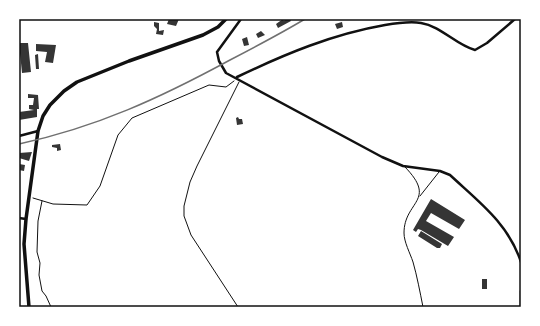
<svg xmlns="http://www.w3.org/2000/svg" width="540" height="326" viewBox="0 0 540 326" font-family="'Source Sans 3',sans-serif">
  <style>
    .building { fill: #353535 }
    .lines { fill: none; stroke-linecap: round; stroke-linejoin: round }
    .path { stroke: #111; stroke-width: 1 }
    .service { stroke: #111; stroke-width: 1 }
    .minor { stroke: #111; stroke-width: 2.5 }
    .secondary { stroke: #111; stroke-width: 3.5 }
    .rail { stroke: #707070; stroke-width: 1.5 }
    .neatline { fill: none; stroke: #111; stroke-width: 1.5 }
  </style>
  <rect width="100%" height="100%" fill="#fff"/>
  <path class="building" d="M 169,19 L 179,19 L 176,26 L 167,24 Z
    M 283,19 L 284,21 L 285,19 L 290,19 L 291,21 L 278,28 L 276,24 Z
    M 154,22 L 159,23 L 159,31 L 164,30 L 163,35 L 156,34 L 157,29 L 154,26 Z
    M 342,22 L 343,27 L 337,29 L 335,24 Z
    M 261,31 L 265,35 L 258,38 L 256,34 Z
    M 247,37 L 249,45 L 244,46 L 242,39 Z
    M 19,43 L 28,43 L 31,72 L 22,73 Z
    M 36,44 L 56,45 L 53,63 L 45,62 L 47,52 L 36,51 Z
    M 38,54 L 39,69 L 36,69 L 35,55 Z
    M 28,94 L 38,95 L 39,109 L 37,109 L 37,117 L 19,120 L 19,112 L 34,110 L 29,109 L 29,105 L 33,105 L 34,98 L 28,98 Z
    M 238,117 L 239,119 L 242,119 L 243,124 L 237,125 L 236,118 Z
    M 60,144 L 61,150 L 57,151 L 57,148 L 52,147 L 52,145 Z
    M 32,152 L 29,161 L 19,158 L 19,153 Z
    M 19,164 L 25,165 L 24,171 L 19,170 Z
    M 431,199 L 465,220 L 459,229 L 431,213 L 426,221 L 454,237 L 448,246 L 421,230 L 418,229 L 416,232 L 413,230 Z
    M 421,231 L 442,244 L 440,248 L 437,248 L 418,236 Z
    M 482,279 L 487,279 L 487,289 L 482,289 Z"/>
  <g class="lines">
    <path class="path" d="M 33,198 L 53,204 L 87,205 L 100,186 L 118,135 L 132,118 L 209,85 L 226,87 L 234,81
      M 42,201 L 38,221 L 37,252 L 40,263 L 39,275 L 42,291 L 46,296 L 51,307"/>
    <path class="service" d="M 405,167 C 438,201 404,201 404,233 C 404,242 410,253 413,262 C 417,276 420,292 423,307
      M 420,196 L 439,172
      M 238,307 L 191,235 L 184,216 L 184,206 L 190,182 L 197,166 L 239,82"/>
    <path class="minor" d="M 241,19 L 217,52 L 219,61 L 226,73 L 382,157 L 403,166 L 440,171 L 450,175 C 479,202 508,223 521,262
      M 237,77 C 285,54 333,34 385,25 C 397,23 409,21 421,23 C 441,26 456,45 475,50 L 487,43 L 515,19
      M 19,136 L 38,131
      M 19,218 L 26,219
      M 521,307 L 521,291"/>
    <path class="secondary" d="M 29,307 L 24,244 L 26,219 L 38,131 L 43,116 L 50,105 L 64,91 L 77,82 L 129,61 L 203,35 L 218,27 L 226,19"/>
    <path class="rail" d="M 19,144 C 97,127 160,98 230,60 C 255,47 280,34 305,19"/>
  </g>
  <rect width="540" height="326" fill="none" stroke="#ffffff" stroke-width="40"/>
  <rect x="20" y="20" width="500" height="286" class="neatline"/>
</svg>
